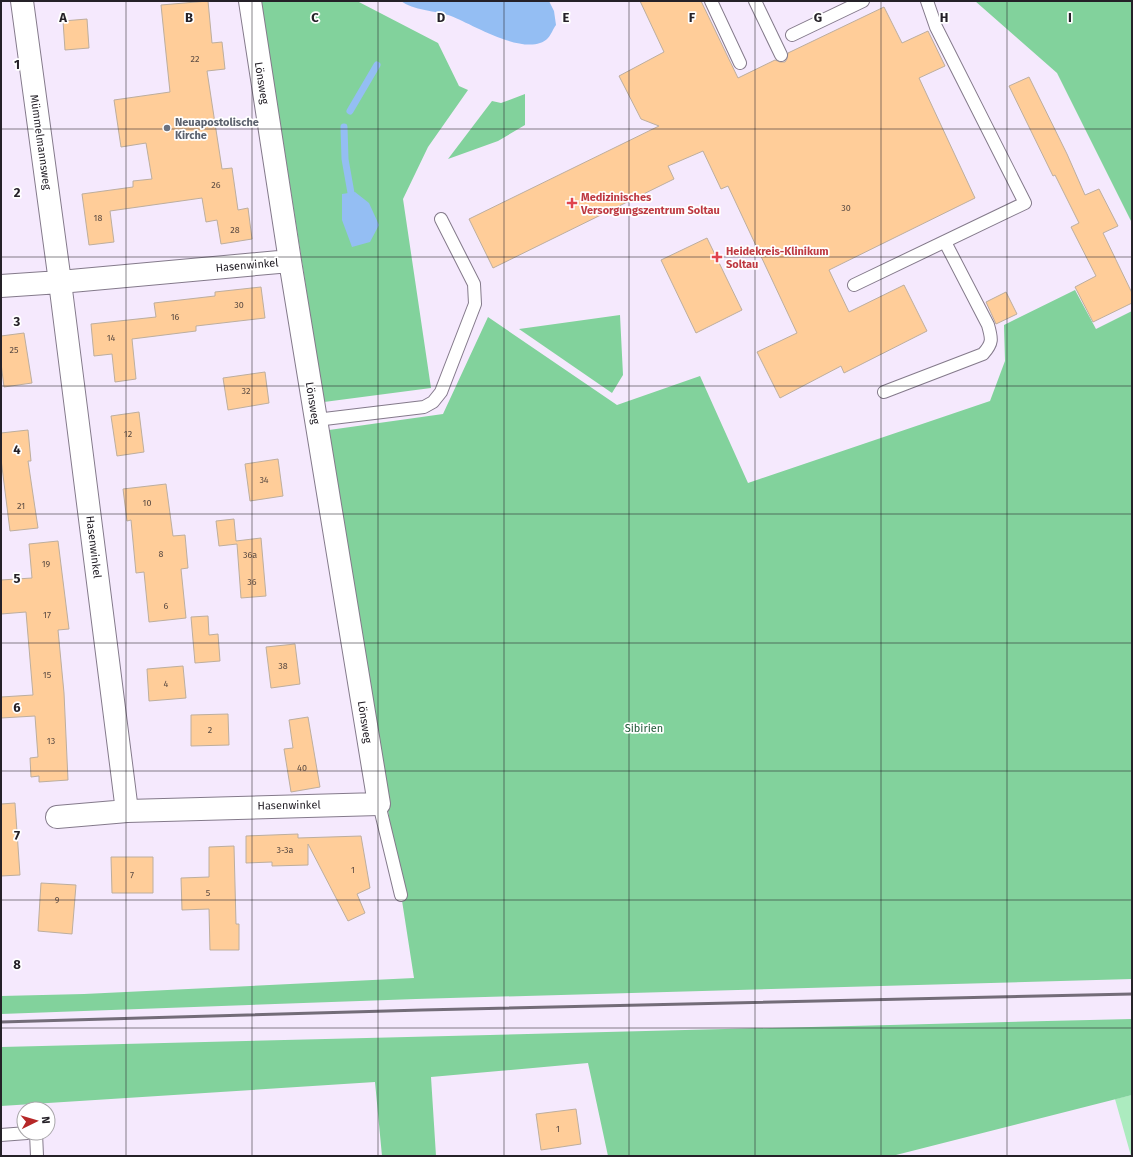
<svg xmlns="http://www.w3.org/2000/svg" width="1133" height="1157" viewBox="0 0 1133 1157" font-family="'Fira Sans',sans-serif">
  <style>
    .green { fill: #acebbf }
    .forest { fill: #82d29c }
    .water { fill: #94bef3 }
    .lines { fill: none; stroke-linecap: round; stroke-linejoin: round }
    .stream { stroke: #94bef3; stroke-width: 7 }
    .building { fill: #ffcd99; stroke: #bdae9e }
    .service-casing { stroke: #847a8b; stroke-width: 14 }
    .minor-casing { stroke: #847a8b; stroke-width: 24 }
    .service { stroke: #fff; stroke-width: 12 }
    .minor { stroke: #fff; stroke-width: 22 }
    .rail { stroke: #736c78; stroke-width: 3 }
    .grid { fill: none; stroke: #252128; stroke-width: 1; stroke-opacity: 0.55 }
    .worship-dot { fill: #6b7280; stroke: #fff; stroke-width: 1.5 }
    .health-dot { fill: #e0444e; stroke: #fff; stroke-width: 1.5 }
    .labels { text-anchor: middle; stroke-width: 3.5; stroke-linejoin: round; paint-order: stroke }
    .number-label { font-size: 9px; fill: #5c4c44 }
    .street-label { font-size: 11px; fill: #252128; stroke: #fff }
    .worship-label { font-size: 11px; font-weight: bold; fill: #5b616d; stroke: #fff; text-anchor: start }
    .health-label { font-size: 11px; font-weight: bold; fill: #be3a42; stroke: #fff; text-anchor: start }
    .park-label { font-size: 11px; fill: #1f5936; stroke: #fff }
    .grid-label { font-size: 13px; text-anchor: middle; font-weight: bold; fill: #252128; stroke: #fff; stroke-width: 3.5; stroke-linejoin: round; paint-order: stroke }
  </style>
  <rect width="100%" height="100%" fill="#f5e9fd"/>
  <path class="green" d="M 1132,1095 L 1132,1156 L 1131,1156 L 1115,1099 Z"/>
  <path class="forest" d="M 261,1 L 357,1 L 438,43 L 459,86 L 468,90 L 428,147 L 403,199 L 431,388 L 324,402 Z
    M 975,1 L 1132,1 L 1132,223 L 1057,73 Z
    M 525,94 L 525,125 L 498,141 L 448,159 L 492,101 L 501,103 Z
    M 1075,290 L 1096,329 L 1132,311 L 1132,979 L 416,999 L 1,1014 L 1,996 L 84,994 L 414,978 L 329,430 L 443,414 L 488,317 L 617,405 L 700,376 L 748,483 L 990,401 L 1005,361 L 1004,325 Z
    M 620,315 L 623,375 L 612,393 L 519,329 Z
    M 1132,1019 L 1132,1095 L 892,1156 L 608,1156 L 588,1063 L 431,1077 L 436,1156 L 382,1156 L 375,1082 L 1,1106 L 1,1047 Z"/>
  <path class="water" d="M 401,1 L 549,1 L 554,11 L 556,25 C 553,29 551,35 548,38 C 528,59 472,24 451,16 C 437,11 412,10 401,1 Z
    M 355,192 L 369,203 L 379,225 L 370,242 L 352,247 L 342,220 L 342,194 Z"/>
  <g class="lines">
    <path class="stream" d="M 350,111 L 377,65
      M 344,127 L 345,159 L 351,193"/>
  </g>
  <path class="building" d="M 208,1 L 212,43 L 222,42 L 225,69 L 207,71 L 222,169 L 232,168 L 238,210 L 248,208 L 252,239 L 221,244 L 217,220 L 206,222 L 202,198 L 110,211 L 114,242 L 89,245 L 82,194 L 133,187 L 133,181 L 152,179 L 146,143 L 121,147 L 114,100 L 170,92 L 161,5 Z
    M 640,1 L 701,1 L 738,78 L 775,60 L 780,62 L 785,62 L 787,59 L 788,53 L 884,7 L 902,43 L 928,31 L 945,66 L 919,78 L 975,198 L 829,270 L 849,312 L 904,285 L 927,331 L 844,373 L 841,366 L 780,398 L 757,352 L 797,333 L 728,186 L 721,189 L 703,151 L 668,166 L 674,179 L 493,268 L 469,219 L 659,126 L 641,119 L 619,76 L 664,52 Z
    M 87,19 L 89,48 L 65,50 L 63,21 Z
    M 1029,77 L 1067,154 L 1085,195 L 1099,189 L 1118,226 L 1103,233 L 1132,293 L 1132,303 L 1093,322 L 1075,287 L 1096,276 L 1071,227 L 1079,223 L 1055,175 L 1053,176 L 1009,86 Z
    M 707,238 L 742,310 L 696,333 L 661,260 Z
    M 261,287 L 265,318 L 196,326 L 196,331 L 132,339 L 136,379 L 115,382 L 112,354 L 94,356 L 91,324 L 156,317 L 154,303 L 215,296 L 215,292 Z
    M 1006,292 L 1017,314 L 996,324 L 986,302 Z
    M 24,333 L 32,383 L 4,387 L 1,363 L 1,336 Z
    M 265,372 L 269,403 L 228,410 L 223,378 Z
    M 139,412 L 144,452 L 117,456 L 111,416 Z
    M 28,430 L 31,461 L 28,461 L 38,528 L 10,531 L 1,459 L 1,433 Z
    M 278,459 L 283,496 L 250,501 L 245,464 Z
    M 166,484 L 173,536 L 185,535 L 188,568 L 181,569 L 186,618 L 149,622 L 144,572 L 136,573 L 131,520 L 127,521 L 123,489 Z
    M 234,519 L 236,541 L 261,538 L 266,596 L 241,598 L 237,544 L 219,546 L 216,521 Z
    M 58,541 L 69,629 L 58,630 L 64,693 L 68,780 L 39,782 L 39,776 L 31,777 L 30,758 L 38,757 L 35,716 L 1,718 L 1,697 L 33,695 L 26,612 L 1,614 L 1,580 L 32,578 L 29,544 Z
    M 208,616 L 209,635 L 218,634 L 220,661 L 195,663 L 191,617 Z
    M 295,644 L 300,684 L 271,688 L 266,647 Z
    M 183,666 L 186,698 L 149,701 L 147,669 Z
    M 228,714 L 229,745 L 191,746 L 191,715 Z
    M 308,717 L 320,787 L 291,792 L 284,749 L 293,748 L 289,720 Z
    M 15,803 L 20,875 L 1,876 L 1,804 Z
    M 298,834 L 298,838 L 361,836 L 370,888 L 357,894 L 365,913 L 348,921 L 308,844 L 308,865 L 272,866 L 272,862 L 246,863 L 246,836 Z
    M 234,846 L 236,924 L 239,924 L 239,950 L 210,950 L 209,909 L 182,910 L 181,878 L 209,877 L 209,847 Z
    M 111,857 L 153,857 L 153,893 L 112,893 Z
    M 41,883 L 76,885 L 72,934 L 38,931 Z
    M 576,1109 L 581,1144 L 541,1150 L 536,1114 Z"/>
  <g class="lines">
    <defs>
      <path id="service" d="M 711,1 L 740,63
        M 755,1 L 781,55
        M 792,35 L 863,1
        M 854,285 L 1025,203 L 936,27 L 927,1
        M 884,392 L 983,354 C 993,343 992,339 988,325 L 945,242
        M 316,420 L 424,407 L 433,402 L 441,392 L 475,304 L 474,284 L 441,219
        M 379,804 L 401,895
        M 36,1133 L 37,1156
        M 1,1135 L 27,1133"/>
      <path id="minor" d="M 22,1 L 60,282 L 127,811
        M 1,286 L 60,282 L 290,261
        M 57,817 L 127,811 L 379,804 L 290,261 L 250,1"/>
    </defs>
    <use href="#service" class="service-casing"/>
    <use href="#minor" class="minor-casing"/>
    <use href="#service" class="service"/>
    <use href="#minor" class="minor"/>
    <path class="rail" d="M 1,1022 L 422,1010 L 1132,994"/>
  </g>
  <path class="grid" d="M 126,1 L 126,1156M 252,1 L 252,1156M 378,1 L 378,1156M 504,1 L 504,1156M 629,1 L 629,1156M 755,1 L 755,1156M 881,1 L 881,1156M 1007,1 L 1007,1156M 1,129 L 1132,129M 1,257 L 1132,257M 1,386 L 1132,386M 1,514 L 1132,514M 1,643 L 1132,643M 1,771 L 1132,771M 1,900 L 1132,900M 1,1028 L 1132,1028"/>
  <circle class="worship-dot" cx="167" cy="128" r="4"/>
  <g class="health-dot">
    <path d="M570 197h4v4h4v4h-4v4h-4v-4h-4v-4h4z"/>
    <path d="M715 251h4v4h4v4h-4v4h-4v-4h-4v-4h4z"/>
  </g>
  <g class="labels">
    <g class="number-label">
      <text x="195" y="62">22</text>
      <text x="216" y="188">26</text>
      <text x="846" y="211">30</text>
      <text x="98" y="221">18</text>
      <text x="235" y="233">28</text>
      <text x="239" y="308">30</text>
      <text x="175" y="320">16</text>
      <text x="111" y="341">14</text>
      <text x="14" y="353">25</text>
      <text x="246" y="394">32</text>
      <text x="128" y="437">12</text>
      <text x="264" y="483">34</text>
      <text x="147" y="506">10</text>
      <text x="21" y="509">21</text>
      <text x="161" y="557">8</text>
      <text x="250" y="558">36a</text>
      <text x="46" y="567">19</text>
      <text x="252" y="585">36</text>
      <text x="166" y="609">6</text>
      <text x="47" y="618">17</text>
      <text x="283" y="669">38</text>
      <text x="47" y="678">15</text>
      <text x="166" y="687">4</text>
      <text x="210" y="733">2</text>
      <text x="51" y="744">13</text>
      <text x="302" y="771">40</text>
      <text x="285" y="853">3-3a</text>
      <text x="353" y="873">1</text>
      <text x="132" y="878">7</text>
      <text x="208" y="896">5</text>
      <text x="57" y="903">9</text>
      <text x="558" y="1132">1</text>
    </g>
    <g class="street-label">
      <text transform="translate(262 83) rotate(81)" y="4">Lönsweg</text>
      <text transform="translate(41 142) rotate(82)" y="4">Mümmelmannsweg</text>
      <text transform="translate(247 265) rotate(-5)" y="4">Hasenwinkel</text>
      <text transform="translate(313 403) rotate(81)" y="4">Lönsweg</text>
      <text transform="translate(94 547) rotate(83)" y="4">Hasenwinkel</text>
      <text transform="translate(365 722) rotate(81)" y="4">Lönsweg</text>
      <text transform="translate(289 805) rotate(-1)" y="4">Hasenwinkel</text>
    </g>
    <g class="worship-label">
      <text x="175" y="126">Neuapostolische<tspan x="175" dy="13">Kirche</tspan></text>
    </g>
    <g class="health-label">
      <text x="581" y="201">Medizinisches<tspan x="581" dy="13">Versorgungszentrum Soltau</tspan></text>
      <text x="726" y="255">Heidekreis-Klinikum<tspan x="726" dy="13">Soltau</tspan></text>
    </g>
    <g class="park-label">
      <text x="644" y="732">Sibirien</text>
    </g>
  </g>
  <g class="grid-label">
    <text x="63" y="22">A</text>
    <text x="189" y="22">B</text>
    <text x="315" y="22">C</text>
    <text x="441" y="22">D</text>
    <text x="566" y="22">E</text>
    <text x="692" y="22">F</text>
    <text x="818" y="22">G</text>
    <text x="944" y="22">H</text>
    <text x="1070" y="22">I</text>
    <text x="17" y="69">1</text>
    <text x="17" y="197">2</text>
    <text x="17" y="326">3</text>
    <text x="17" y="454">4</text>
    <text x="17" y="583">5</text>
    <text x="17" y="712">6</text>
    <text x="17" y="840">7</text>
    <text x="17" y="969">8</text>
  </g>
  <rect width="1133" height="1157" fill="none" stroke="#252128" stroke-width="4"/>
  <g transform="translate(36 1121) rotate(85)"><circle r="19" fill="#ffffff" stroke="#a8a6a9"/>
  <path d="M0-3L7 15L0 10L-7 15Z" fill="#b62727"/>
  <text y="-6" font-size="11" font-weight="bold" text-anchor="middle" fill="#252128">N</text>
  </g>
</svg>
